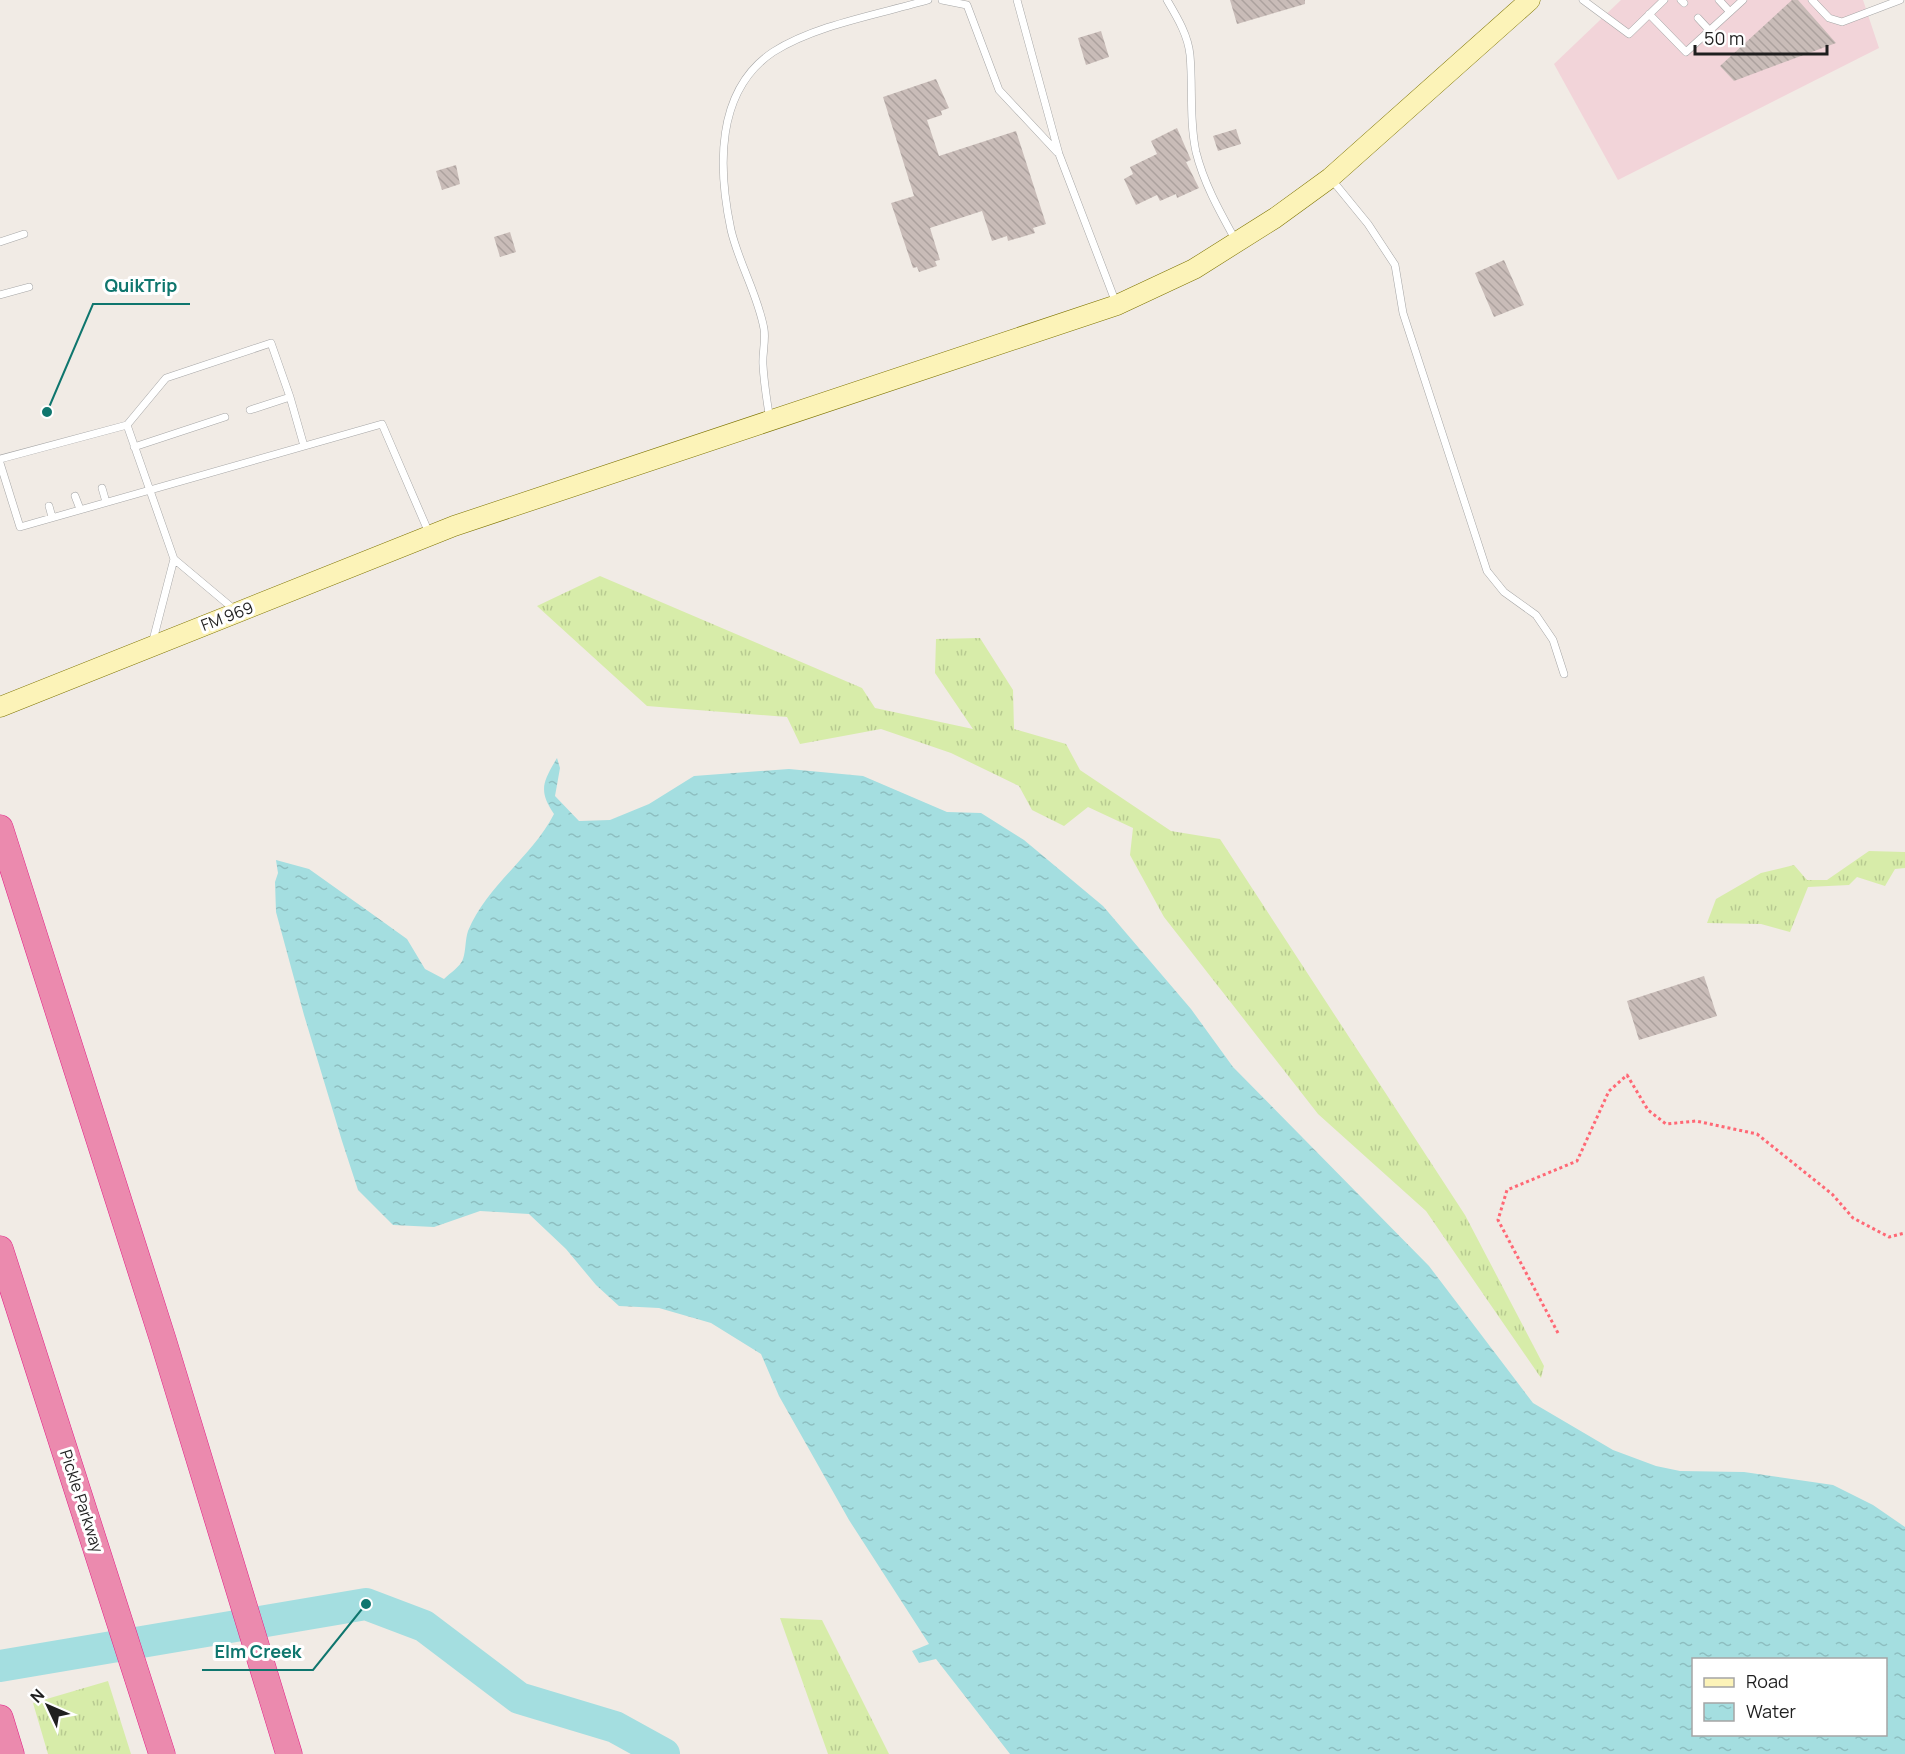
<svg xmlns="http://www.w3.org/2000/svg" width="1905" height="1754" viewBox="0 0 1905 1754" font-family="Manrope,sans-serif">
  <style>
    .commercial { fill: #f2d4d9 }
    .grass { fill: url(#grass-tufts) }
    .water { fill: url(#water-ripples); fill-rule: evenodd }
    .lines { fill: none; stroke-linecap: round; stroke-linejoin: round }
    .river { stroke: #a4dee0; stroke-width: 32 }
    .building { fill: url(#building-back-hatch) }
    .service-casing { stroke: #a6a6a6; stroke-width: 8 }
    .secondary-casing { stroke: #7d7300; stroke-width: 21 }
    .motorway-casing { stroke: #e31e87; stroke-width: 27 }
    .path { stroke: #ff6875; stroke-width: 3; stroke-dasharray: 3 3; stroke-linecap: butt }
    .service { stroke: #fff; stroke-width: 7 }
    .secondary { stroke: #fcf3b8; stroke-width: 20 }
    .motorway { stroke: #eb8aae; stroke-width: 26 }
    .labels { text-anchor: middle; stroke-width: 6; stroke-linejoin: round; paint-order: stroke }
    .street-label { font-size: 16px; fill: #1f1f1f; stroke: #fff }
    .leader { fill: none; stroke: #0f766e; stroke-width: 2 }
    .callout-dot { fill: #0f766e; stroke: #fff; stroke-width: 2 }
    .callout-label { font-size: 18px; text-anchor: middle; font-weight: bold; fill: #0f766e; stroke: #fff; stroke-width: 6; stroke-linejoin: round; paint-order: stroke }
  </style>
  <defs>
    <pattern id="grass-tufts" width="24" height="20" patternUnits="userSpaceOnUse" patternTransform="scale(1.5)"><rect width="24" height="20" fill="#d7eca9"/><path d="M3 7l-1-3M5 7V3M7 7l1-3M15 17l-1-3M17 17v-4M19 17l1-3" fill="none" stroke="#b8ca91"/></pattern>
    <pattern id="water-ripples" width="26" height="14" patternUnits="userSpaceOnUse" patternTransform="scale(1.5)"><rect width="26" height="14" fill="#a4dee0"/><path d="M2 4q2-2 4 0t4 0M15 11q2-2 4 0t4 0" fill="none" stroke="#8dbec0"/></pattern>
    <pattern id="building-back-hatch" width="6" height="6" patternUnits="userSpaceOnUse" patternTransform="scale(1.5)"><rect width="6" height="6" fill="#c9bcb8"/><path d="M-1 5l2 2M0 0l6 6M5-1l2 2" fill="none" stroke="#aca19e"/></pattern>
  </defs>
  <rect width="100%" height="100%" fill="#f1ebe5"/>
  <path class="commercial" d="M 1621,0 L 1863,0 L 1879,48 L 1618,180 L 1554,64 Z"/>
  <path class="grass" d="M 600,576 L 862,688 L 875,708 L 973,729 L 935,673 L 936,639 L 980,638 L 1013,690 L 1014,729 L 1066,744 L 1080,770 L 1171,831 L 1220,839 L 1465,1215 L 1544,1366 L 1541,1378 L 1426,1211 L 1318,1114 L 1164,917 L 1130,855 L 1133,828 L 1088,807 L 1064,826 L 1032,810 L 1019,786 L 951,753 L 881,729 L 800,744 L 787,717 L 647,706 L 537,606 Z
    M 1869,851 L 1905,852 L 1905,868 L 1895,869 L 1885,886 L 1857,877 L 1849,885 L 1808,887 L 1790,932 L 1761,924 L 1707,923 L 1716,899 L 1761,873 L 1794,865 L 1807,880 L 1827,880 Z
    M 780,1618 L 822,1620 L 889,1754 L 828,1754 Z
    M 108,1681 L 131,1754 L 48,1754 L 33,1703 Z"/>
  <path class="water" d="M 557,758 L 560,768 L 555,796 L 579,821 L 610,820 L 649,804 L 694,776 L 789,769 L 863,776 L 947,812 L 981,813 L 1024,840 L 1103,906 L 1191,1009 L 1233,1067 L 1429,1266 L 1533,1403 L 1613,1450 L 1656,1466 L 1680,1471 L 1744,1472 L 1833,1485 L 1873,1505 L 1905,1527 L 1905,1754 L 1010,1754 L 936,1659 L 919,1663 L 912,1651 L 929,1644 L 849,1520 L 779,1396 L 761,1354 L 711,1323 L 659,1308 L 619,1306 L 596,1285 L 566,1249 L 529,1214 L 480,1211 L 434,1227 L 393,1225 L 358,1190 L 342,1141 L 304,1015 L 276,912 L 275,882 L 278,873 L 276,860 L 309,869 L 368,911 L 407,939 L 425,969 L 444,979 C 450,973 461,966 463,959 C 466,950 465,940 468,931 C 487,885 532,857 554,814 C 538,790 543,782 557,758 ZM 1694,1660 L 1886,1660 L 1886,1734 L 1694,1734 Z"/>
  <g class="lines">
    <path class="river" d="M 0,1666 L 366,1604 L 424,1626 L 519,1698 L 615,1727 L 664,1754"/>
  </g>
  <path class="building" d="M 1230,0 L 1305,0 L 1305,4 L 1237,24 Z
    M 1792,0 L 1798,0 L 1836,43 L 1734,81 L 1720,66 Z
    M 1101,31 L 1109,57 L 1086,65 L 1078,38 Z
    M 936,79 L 949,108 L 941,111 L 942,115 L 927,120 L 939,156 L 1016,131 L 1046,224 L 1033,228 L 1035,233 L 1008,241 L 1007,236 L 992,241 L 982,211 L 930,228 L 940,260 L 935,261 L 937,266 L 919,272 L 917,267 L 913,268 L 891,203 L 914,196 L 883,97 Z
    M 1177,128 L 1191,160 L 1186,162 L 1199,188 L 1177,198 L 1176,194 L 1160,201 L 1157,195 L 1136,205 L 1124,179 L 1133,174 L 1130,167 L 1157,154 L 1151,141 Z
    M 1236,129 L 1241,144 L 1218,151 L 1213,136 Z
    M 456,165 L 460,184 L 442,190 L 436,171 Z
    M 510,232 L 516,252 L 500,257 L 494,237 Z
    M 1504,260 L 1524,305 L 1494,317 L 1475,273 Z
    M 1704,976 L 1717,1016 L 1639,1040 L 1627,1001 Z"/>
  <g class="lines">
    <defs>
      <path id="service" d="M 942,0 L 967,5 L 999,90 L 1057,152
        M 1017,0 L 1059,154 L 1116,303
        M 1167,0 C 1177,17 1188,35 1190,55 C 1193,88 1189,120 1196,152 C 1204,184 1220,212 1236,241
        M 1583,0 L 1629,34 L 1664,0
        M 1681,0 L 1684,3
        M 1719,0 L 1730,12
        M 1812,0 L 1829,18 L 1842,22 L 1900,0
        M 1649,14 L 1686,52 L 1743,0
        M 1698,18 L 1710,31
        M 1332,180 L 1368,224 L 1395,265 L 1403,313 L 1487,571 L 1504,592 L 1536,615 L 1553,640 L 1564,674
        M 0,242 L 24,234
        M 0,295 L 29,287
        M 250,410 L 290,397 L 304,446
        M 770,420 C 767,402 764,383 763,365 C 762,354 766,341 764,329 C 758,295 739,264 731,230 C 718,169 715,91 773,52 C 815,25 880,14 928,0
        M 127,425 L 166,378 L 271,343 L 290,397
        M 134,447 L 225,417
        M 0,459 L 127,425 L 174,559
        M 0,463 L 20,527 L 382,424 L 429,533
        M 102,488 L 106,502
        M 75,496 L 80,509
        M 49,506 L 52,517
        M 152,644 L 174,559 L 236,611"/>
      <path id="secondary" d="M 0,707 L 454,526 L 1117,305 L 1194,269 L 1275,218 L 1330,178 L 1530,0"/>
      <path id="motorway" d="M 0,828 L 163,1340 L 289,1754
        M 0,1249 L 162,1754
        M 0,1718 L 11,1754"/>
    </defs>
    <use href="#service" class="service-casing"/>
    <use href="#secondary" class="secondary-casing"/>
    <use href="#motorway" class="motorway-casing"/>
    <path class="path" d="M 1558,1333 L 1498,1220 L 1507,1190 L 1577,1161 L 1609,1091 L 1627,1075 L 1648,1110 L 1666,1124 L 1696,1121 L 1757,1134 L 1832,1194 L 1853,1218 L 1889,1237 L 1905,1233"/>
    <use href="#service" class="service"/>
    <use href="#secondary" class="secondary"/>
    <use href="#motorway" class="motorway"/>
  </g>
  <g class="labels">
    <g class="street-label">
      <text transform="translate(227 616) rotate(-21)" y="6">FM 969</text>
      <text transform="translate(82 1501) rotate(72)" y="6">Pickle Parkway</text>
    </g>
  </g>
  <path class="leader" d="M47 412L93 304H190M366 1604L313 1670H202"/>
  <g class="callout-dot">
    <circle cx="47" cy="412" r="6"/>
    <circle cx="366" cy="1604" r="6"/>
  </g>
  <g class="callout-label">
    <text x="141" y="292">QuikTrip</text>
    <text x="258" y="1658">Elm Creek</text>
  </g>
  <rect x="1692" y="1658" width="195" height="78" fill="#ffffff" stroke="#a5a5a5" stroke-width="1.5"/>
  <rect x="1704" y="1678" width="30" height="9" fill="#fcf3b8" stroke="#a5a5a5" stroke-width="1.5"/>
  <text x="1746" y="1688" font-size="18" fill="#1f1f1f">Road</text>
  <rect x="1704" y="1703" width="30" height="18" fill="url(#water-ripples)" stroke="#a5a5a5" stroke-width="1.5"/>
  <text x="1746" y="1718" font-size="18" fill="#1f1f1f">Water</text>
  <g transform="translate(48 1706) rotate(314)" stroke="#ffffff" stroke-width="4.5" paint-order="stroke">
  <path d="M0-4.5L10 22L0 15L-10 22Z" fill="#1f1f1f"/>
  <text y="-9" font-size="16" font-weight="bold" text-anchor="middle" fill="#1f1f1f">N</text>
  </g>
  <path d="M1695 45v9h132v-9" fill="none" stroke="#1f1f1f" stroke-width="3"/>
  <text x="1704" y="45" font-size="18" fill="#1f1f1f" stroke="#ffffff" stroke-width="4.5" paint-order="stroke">50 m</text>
</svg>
